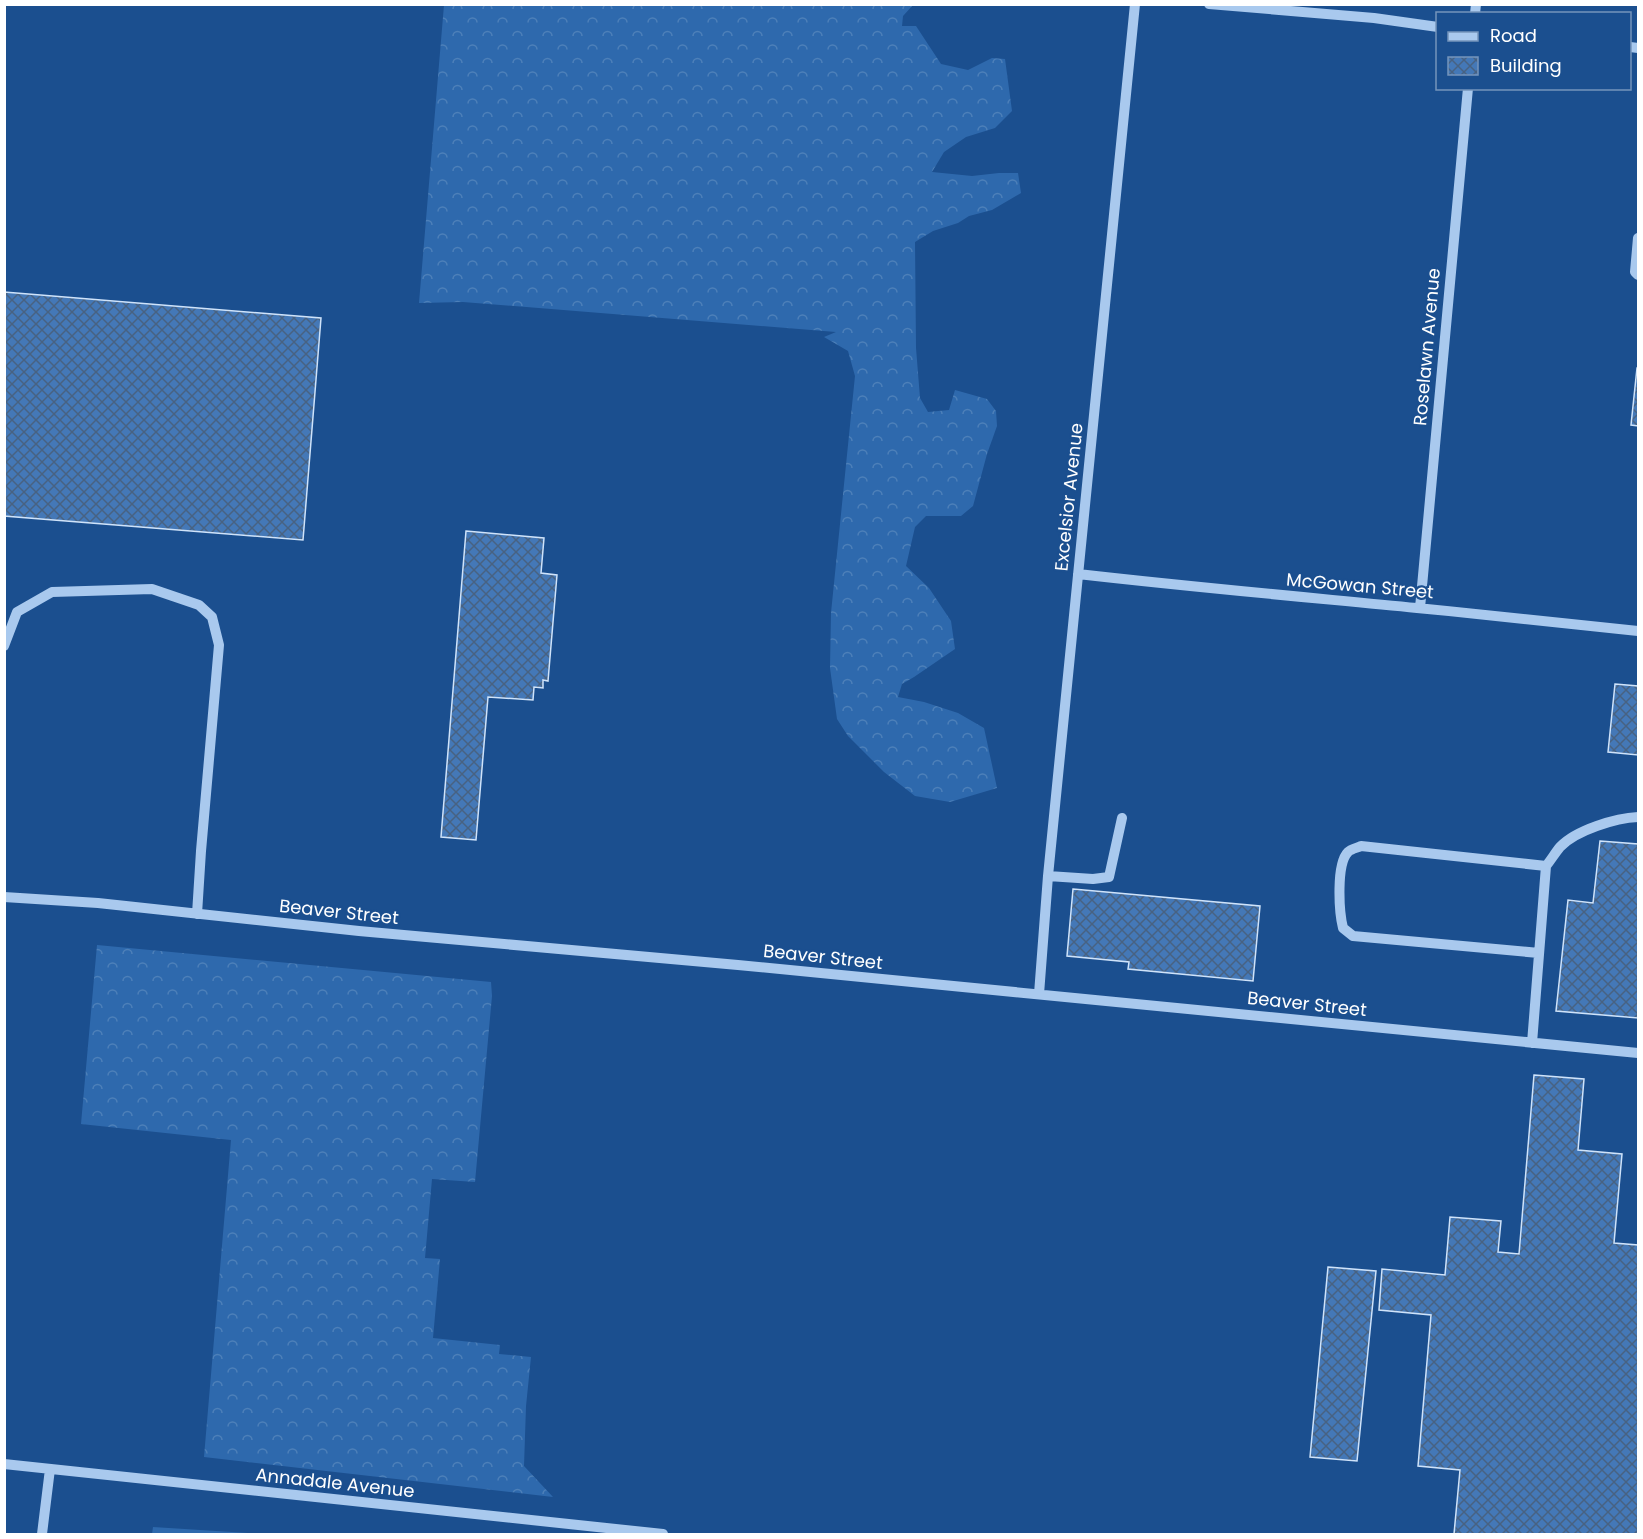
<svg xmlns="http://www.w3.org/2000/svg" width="1643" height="1539" viewBox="0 0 1643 1539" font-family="Poppins,sans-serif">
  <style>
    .green { fill: #2e69ad }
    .forest { fill: url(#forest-crowns) }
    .building { fill: url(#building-cross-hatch); stroke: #cfe3fa; stroke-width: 1.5 }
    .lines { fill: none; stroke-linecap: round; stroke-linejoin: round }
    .minor { stroke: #a9c9ee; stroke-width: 10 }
    .labels { text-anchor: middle; stroke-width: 4.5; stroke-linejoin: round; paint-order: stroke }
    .street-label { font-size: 18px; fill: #fff; stroke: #1b4f8f }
  </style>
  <defs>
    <pattern id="forest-crowns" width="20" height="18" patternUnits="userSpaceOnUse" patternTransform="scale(1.5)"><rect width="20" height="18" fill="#2e69ad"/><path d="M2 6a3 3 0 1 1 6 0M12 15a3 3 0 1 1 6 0" fill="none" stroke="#4d80b9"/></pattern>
    <pattern id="building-cross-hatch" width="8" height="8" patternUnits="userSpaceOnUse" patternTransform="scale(1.5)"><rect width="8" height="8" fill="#4478b7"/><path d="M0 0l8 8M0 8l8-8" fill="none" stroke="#486282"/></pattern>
  </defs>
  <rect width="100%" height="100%" fill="#1b4f8f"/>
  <path class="green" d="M 153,1527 L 266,1534 L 152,1534 Z"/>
  <path class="forest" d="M 444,5 L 913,5 L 903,16 L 902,26 L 916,26 L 941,64 L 968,70 L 992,58 L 1005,59 L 1012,111 L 995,128 L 966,137 L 944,152 L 932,172 L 972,176 L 999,173 L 1018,173 L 1021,193 L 992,210 L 969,216 L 958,223 L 933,231 L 915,242 L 916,348 L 920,398 L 928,412 L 949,410 L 955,390 L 987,399 L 996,411 L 997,426 L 987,454 L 973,506 L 961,516 L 926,516 L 915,527 L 906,566 L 929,588 L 951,621 L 955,649 L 914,677 L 902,684 L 898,697 L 924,702 L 958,713 L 984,728 L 997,788 L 950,802 L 915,796 L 884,772 L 848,736 L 837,719 L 830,668 L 831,613 L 855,376 L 848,351 L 824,337 L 836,332 L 463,302 L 419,303 Z
    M 97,945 L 491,982 L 492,996 L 475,1182 L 432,1179 L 425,1258 L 440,1259 L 433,1338 L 500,1345 L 499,1354 L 531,1357 L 526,1406 L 524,1466 L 553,1497 L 204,1457 L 231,1140 L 81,1124 Z"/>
  <path class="building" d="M 4,292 L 321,318 L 303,540 L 4,516 Z
    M 1637,368 L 1638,368 L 1638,426 L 1631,425 Z
    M 466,531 L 544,538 L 541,573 L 557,575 L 548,681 L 543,680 L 543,688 L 534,687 L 533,700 L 488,697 L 476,840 L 441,837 Z
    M 1615,684 L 1638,686 L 1638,755 L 1608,752 Z
    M 1600,841 L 1638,844 L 1638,1018 L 1556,1011 L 1568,900 L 1593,903 Z
    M 1073,889 L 1260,906 L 1253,981 L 1128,969 L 1129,962 L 1067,956 Z
    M 1534,1075 L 1584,1079 L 1578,1150 L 1622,1154 L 1614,1243 L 1638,1245 L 1638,1534 L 1454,1534 L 1460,1470 L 1418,1466 L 1431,1315 L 1379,1310 L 1382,1269 L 1445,1275 L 1450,1217 L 1501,1221 L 1498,1252 L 1519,1254 Z
    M 1328,1267 L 1376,1271 L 1357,1461 L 1310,1457 Z"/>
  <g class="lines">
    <path class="minor" d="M 1209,4 L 1374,18 L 1438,27
      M 1475,14 L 1476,4
      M 1630,47 L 1638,48
      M 1638,238 L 1635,272 L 1638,275
      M 1078,574 C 1191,587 1304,597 1417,608 C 1491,615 1565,624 1638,631
      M 1420,608 L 1468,88
      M 4,646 L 17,612 L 52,592 L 152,589 L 199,605 L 212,617 L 219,645 L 201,851 L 197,914
      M 1048,876 L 1093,879 L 1109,877 L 1122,818
      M 4,897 L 98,903 L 359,931 L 738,965 L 1638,1053
      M 1539,953 L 1353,936 L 1343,928 C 1339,912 1336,864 1348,852 C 1351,849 1357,848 1361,846 L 1546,866
      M 1039,994 L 1048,876 L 1135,4
      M 1532,1043 L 1546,866 C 1551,860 1555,853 1560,847 C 1576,830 1616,818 1638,817
      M 4,1464 L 663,1534
      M 42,1534 L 50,1469"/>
  </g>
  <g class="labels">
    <g class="street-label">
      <text transform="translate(1427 347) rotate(-85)" y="6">Roselawn Avenue</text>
      <text transform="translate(1069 497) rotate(-84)" y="6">Excelsior Avenue</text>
      <text transform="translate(1360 586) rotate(5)" y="6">McGowan Street</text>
      <text transform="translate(339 912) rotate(6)" y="6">Beaver Street</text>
      <text transform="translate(823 957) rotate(6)" y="6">Beaver Street</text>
      <text transform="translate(1307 1004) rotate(6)" y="6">Beaver Street</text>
      <text transform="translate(335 1483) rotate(6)" y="6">Annadale Avenue</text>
    </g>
  </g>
  <rect width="1643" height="1539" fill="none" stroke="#ffffff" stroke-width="12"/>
  <rect x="1436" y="12" width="195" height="78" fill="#1b4f8f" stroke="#7695bc" stroke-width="1.5"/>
  <rect x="1448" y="32" width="30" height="9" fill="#a9c9ee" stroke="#7695bc" stroke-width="1.5"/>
  <text x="1490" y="42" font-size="18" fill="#ffffff">Road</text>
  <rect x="1448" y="57" width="30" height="18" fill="url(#building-cross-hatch)" stroke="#7695bc" stroke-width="1.5"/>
  <text x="1490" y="72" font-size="18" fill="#ffffff">Building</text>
</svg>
